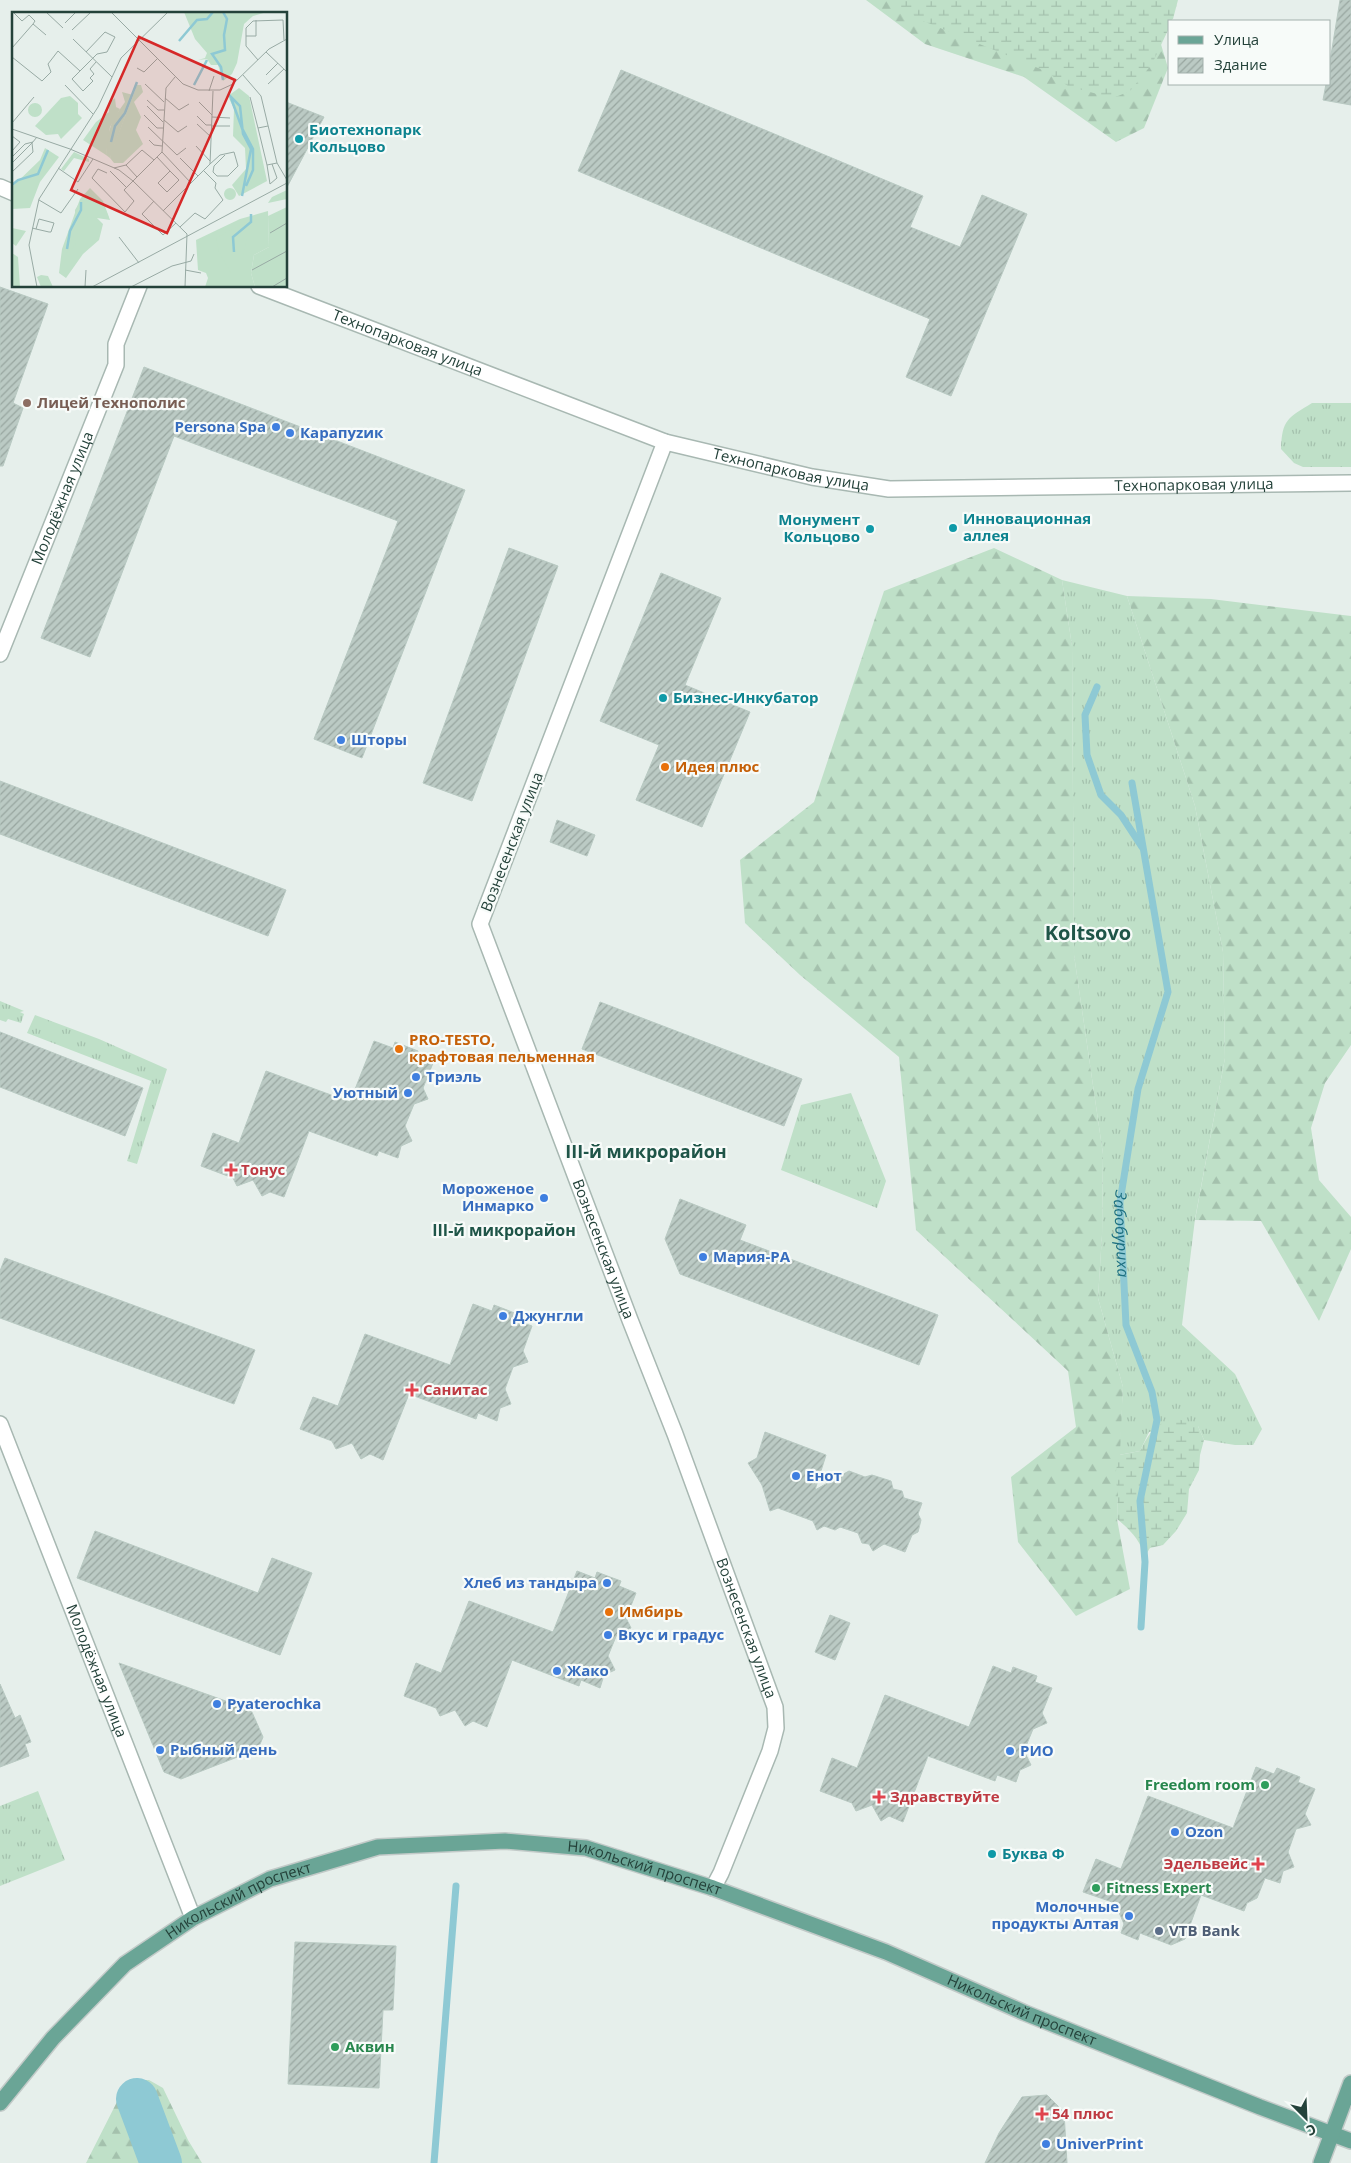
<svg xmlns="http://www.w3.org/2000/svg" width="1351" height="2163" viewBox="0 0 1351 2163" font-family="'Open Sans',sans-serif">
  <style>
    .grass { fill: url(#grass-tufts) }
    .forest { fill: url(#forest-firs) }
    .wetland { fill: url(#wetland-marsh) }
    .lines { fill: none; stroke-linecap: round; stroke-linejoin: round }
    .stream { stroke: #8ec9d4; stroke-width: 7 }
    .river { stroke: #8ec9d4; stroke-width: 42 }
    .building { fill: url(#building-hatch); stroke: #b8c9c2 }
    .minor-casing { stroke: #a8b8b2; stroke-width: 18 }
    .major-casing { stroke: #c2cac8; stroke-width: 18 }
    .minor { stroke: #fff; stroke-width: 15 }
    .major { stroke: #6aa596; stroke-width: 15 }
    .culture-dot { fill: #0f9aa8; stroke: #f7fbf9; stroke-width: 2 }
    .education-dot { fill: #8d6e63; stroke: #f7fbf9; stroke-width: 2 }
    .shop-dot { fill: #3f7fe0; stroke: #f7fbf9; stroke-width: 2 }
    .food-dot { fill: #e8710a; stroke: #f7fbf9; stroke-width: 2 }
    .health-dot { fill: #e0444e; stroke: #f7fbf9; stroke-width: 2 }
    .leisure-dot { fill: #2e9e5b; stroke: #f7fbf9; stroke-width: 2 }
    .service-dot { fill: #5c6f8a; stroke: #f7fbf9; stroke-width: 2 }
    .labels { text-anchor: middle; stroke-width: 4.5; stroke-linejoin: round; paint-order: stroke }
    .culture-label { font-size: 15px; font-weight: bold; fill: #0d838f; stroke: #f7fbf9; text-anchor: start }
    .street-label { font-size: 15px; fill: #24423a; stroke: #f7fbf9 }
    .education-label { font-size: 15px; font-weight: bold; fill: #785e54; stroke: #f7fbf9; text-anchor: start }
    .shop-label { font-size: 15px; font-weight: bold; fill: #366cbe; stroke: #f7fbf9; text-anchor: start }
    .food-label { font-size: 15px; font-weight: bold; fill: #c56008; stroke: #f7fbf9; text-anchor: start }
    .health-label { font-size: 15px; font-weight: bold; fill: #be3a42; stroke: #f7fbf9; text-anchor: start }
    .leisure-label { font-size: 15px; font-weight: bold; fill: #27864d; stroke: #f7fbf9; text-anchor: start }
    .service-label { font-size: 15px; font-weight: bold; fill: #4e5e75; stroke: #f7fbf9; text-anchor: start }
    .neighbourhood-label { font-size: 16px; font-weight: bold; fill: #1f5548; stroke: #f7fbf9 }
    .water-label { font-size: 16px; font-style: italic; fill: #1c6f80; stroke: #f7fbf9 }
    .quarter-label { font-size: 18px; font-weight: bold; fill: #1f5548; stroke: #f7fbf9 }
    .district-label { font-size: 20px; font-weight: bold; fill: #1f5548; stroke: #f7fbf9 }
    .inset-river { fill: none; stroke: #8ec9d4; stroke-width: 2.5 }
    .inset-road { fill: none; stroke: #98aaa4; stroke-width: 1 }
    .view { fill: #d62828; fill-opacity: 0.15; stroke: #d62828; stroke-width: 2.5 }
    .inset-edge { fill: none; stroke: #24423a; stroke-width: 2.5 }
  </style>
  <defs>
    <pattern id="grass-tufts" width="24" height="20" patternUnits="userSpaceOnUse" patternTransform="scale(1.25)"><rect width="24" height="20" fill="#bfe0c8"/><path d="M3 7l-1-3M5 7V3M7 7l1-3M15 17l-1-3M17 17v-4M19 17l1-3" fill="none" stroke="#a4c1ad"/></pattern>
    <pattern id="forest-firs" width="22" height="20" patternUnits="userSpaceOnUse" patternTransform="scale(1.25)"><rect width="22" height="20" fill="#bfe0c8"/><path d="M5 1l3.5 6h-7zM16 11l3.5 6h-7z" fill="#a4c1ad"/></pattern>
    <pattern id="wetland-marsh" width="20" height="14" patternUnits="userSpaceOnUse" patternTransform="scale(1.25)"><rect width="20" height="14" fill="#bfe0c8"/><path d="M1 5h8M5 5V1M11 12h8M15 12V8" fill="none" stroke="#a4c1ad"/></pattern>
    <pattern id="building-hatch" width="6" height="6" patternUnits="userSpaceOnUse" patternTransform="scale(1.25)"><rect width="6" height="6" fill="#bbcac4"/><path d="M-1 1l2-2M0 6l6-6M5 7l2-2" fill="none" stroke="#98a6a0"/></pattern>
  </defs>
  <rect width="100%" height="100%" fill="#e6efeb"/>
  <path class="grass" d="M 1312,403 L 1351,403 L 1351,467 L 1303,467 L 1294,463 L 1281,449 C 1282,419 1288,418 1312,403 Z
    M 1062,580 L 1127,596 L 1195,806 L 1223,952 L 1225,1058 L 1195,1219 L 1182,1325 L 1235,1374 L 1262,1429 L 1253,1445 L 1235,1445 L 1204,1440 L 1198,1426 L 1149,1432 L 1140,1451 L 1119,1455 L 1123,1387 L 1098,1298 L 1102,1235 L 1103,1154 L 1074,955 L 1072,646 Z
    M 0,1001 L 24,1011 L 20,1012 L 24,1014 L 21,1023 L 8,1019 L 6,1022 L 0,1020 Z
    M 35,1015 L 99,1039 L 167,1069 L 137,1164 L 127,1161 L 151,1081 L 27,1033 Z
    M 851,1093 L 886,1181 L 877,1208 L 781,1170 L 801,1105 Z
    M 38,1791 L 65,1860 L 0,1886 L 0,1806 Z"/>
  <path class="forest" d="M 866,0 L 1170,0 L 1155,24 L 1168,68 L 1144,128 L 1116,142 L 1024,77 L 925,44 Z
    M 994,548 L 1062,580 L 1072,646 L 1074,955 L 1103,1154 L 1102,1235 L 1098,1298 L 1123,1387 L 1117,1519 L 1130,1589 L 1076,1616 L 1018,1542 L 1011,1477 L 1076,1427 L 1068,1371 L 916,1230 L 899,1057 L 800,975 L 745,923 L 740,860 L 814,802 L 884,591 Z
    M 1127,596 L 1211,599 L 1351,616 L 1351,1045 L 1325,1083 L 1311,1128 L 1319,1180 L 1351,1217 L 1351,1249 L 1319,1321 L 1261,1221 L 1195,1220 L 1225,1058 L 1223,952 L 1195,806 Z
    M 140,2080 L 149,2080 L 163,2088 L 188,2140 L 202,2163 L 86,2163 L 121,2094 L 131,2084 Z"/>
  <path class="wetland" d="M 888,0 L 1178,0 L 1173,19 L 1170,21 L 1170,26 L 1152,64 L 1139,80 L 1130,91 L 1118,96 L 1108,97 L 1068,86 L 1043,70 L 923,21 Z
    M 1178,1419 L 1198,1426 L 1204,1440 L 1200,1455 L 1199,1470 L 1189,1489 L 1187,1513 L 1176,1531 L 1163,1545 L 1150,1548 L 1145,1556 L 1143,1556 C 1143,1542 1127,1527 1117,1519 L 1118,1493 L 1115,1476 L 1119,1455 L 1140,1451 C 1150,1432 1155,1422 1178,1419 Z"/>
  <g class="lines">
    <g class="stream">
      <path d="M 1097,687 L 1085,715 L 1087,755 L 1101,795 L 1121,815 L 1142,847"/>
      <path id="s1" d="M 1132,783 L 1168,992 L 1138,1089 L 1120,1202 L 1126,1325 L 1152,1392 L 1157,1420 L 1140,1501 L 1145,1562 L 1141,1627"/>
      <path d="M 434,2163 L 456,1886"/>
    </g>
    <path class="river" d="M 137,2099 L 161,2163"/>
  </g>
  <path class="building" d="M 1340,0 L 1351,0 L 1351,105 L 1323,100 L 1326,84 L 1330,84 L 1330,61 Z
    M 621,70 L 923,196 L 910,227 L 960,247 L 982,195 L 1027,214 L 951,396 L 906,377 L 930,319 L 578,171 Z
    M 286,102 L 324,117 L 286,189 Z
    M 0,287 L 48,304 L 13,403 L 23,408 L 3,466 L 0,466 Z
    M 144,367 L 465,490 L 362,758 L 314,739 L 398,521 L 174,436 L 90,657 L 41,638 Z
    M 509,548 L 558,566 L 472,801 L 423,783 Z
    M 661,573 L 721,598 L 685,685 L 750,712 L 702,827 L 636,800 L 659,745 L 600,721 Z
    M 0,781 L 286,890 L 268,936 L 0,834 Z
    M 557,820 L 595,835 L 587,856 L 550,842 Z
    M 600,1002 L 802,1079 L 784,1126 L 582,1049 Z
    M 0,1032 L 143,1088 L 125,1136 L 0,1087 Z
    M 374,1041 L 393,1048 L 395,1042 L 418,1051 L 416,1057 L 433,1063 L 423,1088 L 428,1099 L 414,1104 L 405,1126 L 412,1141 L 401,1146 L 398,1158 L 379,1151 L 377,1156 L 309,1131 L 284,1197 L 270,1192 L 262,1196 L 253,1180 L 237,1186 L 233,1178 L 201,1166 L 213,1133 L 239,1143 L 266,1071 L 350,1102 Z
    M 680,1199 L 746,1225 L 740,1240 L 938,1315 L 919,1365 L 680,1274 L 665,1239 Z
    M 5,1258 L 255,1350 L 234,1404 L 0,1318 L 0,1271 Z
    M 473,1304 L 492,1311 L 494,1305 L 507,1310 L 517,1314 L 515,1320 L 532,1326 L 523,1351 L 528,1362 L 513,1367 L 505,1389 L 511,1404 L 500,1408 L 497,1421 L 478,1413 L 476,1419 L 409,1394 L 383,1460 L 370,1454 L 361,1459 L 352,1443 L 336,1449 L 332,1441 L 300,1429 L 313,1397 L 338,1406 L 365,1334 L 450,1365 Z
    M 765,1432 L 826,1455 L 815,1490 L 849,1471 L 865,1477 L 872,1475 L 891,1481 L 893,1489 L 902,1491 L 904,1498 L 922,1503 L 918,1514 L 921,1520 L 918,1532 L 912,1535 L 905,1552 L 884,1544 L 873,1551 L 869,1544 L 862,1543 L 858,1533 L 840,1527 L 835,1530 L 824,1526 L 817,1530 L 813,1521 L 778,1508 L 770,1511 L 762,1485 L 748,1463 L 757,1458 Z
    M 95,1531 L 258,1593 L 272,1558 L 312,1573 L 280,1655 L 77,1578 Z
    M 577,1571 L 595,1578 L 597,1572 L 610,1577 L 621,1581 L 619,1586 L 636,1593 L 626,1618 L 631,1628 L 617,1634 L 608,1656 L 615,1670 L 604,1675 L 600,1688 L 581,1680 L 579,1686 L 512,1660 L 487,1727 L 473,1721 L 465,1726 L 455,1710 L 440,1716 L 436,1708 L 404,1696 L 416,1663 L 441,1673 L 469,1601 L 553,1632 Z
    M 830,1615 L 850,1623 L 835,1660 L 815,1652 Z
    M 119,1663 L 251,1710 L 263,1737 L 258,1749 L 181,1779 L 164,1772 Z
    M 993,1666 L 1011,1673 L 1013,1667 L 1037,1676 L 1035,1682 L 1052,1688 L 1042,1713 L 1047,1723 L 1033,1729 L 1024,1751 L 1031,1765 L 1020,1770 L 1016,1782 L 997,1775 L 995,1781 L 928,1756 L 903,1822 L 889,1816 L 881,1821 L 872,1805 L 856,1811 L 852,1803 L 820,1791 L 832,1758 L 857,1768 L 885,1695 L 969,1727 Z
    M 0,1684 L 15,1718 L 20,1715 L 31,1742 L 25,1744 L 29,1756 L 0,1767 Z
    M 1256,1767 L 1274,1774 L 1277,1768 L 1300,1777 L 1298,1782 L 1315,1789 L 1305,1814 L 1311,1825 L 1296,1829 L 1288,1852 L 1294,1867 L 1283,1871 L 1280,1883 L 1265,1878 L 1257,1898 L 1247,1903 L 1244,1911 L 1201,1895 L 1185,1939 L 1171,1945 L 1140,1933 L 1138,1940 L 1121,1933 L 1124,1924 L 1115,1903 L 1083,1892 L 1096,1859 L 1121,1869 L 1148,1796 L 1233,1828 Z
    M 295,1942 L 396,1946 L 393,2010 L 383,2010 L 379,2088 L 288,2084 Z
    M 1047,2095 L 1064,2112 L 1067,2163 L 985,2163 L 999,2133 L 1022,2097 Z"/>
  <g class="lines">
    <defs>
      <g id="minor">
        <path d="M 0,187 L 14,193"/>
        <path id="s2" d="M 259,286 L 665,442 L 812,477 L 889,489 L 1351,483"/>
        <path id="s3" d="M 665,442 L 480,924 L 630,1320 L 675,1434 L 775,1707 L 776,1728 L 770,1751 L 721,1873 L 713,1888"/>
        <path id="s4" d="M 0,654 L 116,365 L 116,344 L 139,286"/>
        <path id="s5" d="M 0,1424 L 193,1918"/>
      </g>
      <g id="major">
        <path id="s6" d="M 0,2103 L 53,2038 L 125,1964 L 193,1918 L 270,1879 L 378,1847 L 505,1841 L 586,1848 L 713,1888 L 886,1952 L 1025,2013 L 1260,2107 L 1351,2141"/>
        <path d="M 1321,2163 L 1351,2083"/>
      </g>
    </defs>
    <use href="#minor" class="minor-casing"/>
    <use href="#major" class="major-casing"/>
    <use href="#minor" class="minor"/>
    <use href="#major" class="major"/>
  </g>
  <g class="culture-dot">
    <circle cx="299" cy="139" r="5"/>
    <circle cx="953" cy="528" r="5"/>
    <circle cx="870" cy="529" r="5"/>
    <circle cx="663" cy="698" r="5"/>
    <circle cx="992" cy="1854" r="5"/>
  </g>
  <circle class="education-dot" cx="27" cy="403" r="5"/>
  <g class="shop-dot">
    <circle cx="276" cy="427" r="5"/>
    <circle cx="290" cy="433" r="5"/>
    <circle cx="341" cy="740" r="5"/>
    <circle cx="416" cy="1077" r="5"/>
    <circle cx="408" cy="1093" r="5"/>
    <circle cx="544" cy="1198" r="5"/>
    <circle cx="703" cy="1257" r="5"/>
    <circle cx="503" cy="1316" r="5"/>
    <circle cx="796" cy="1476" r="5"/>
    <circle cx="607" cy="1583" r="5"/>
    <circle cx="608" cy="1635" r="5"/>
    <circle cx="557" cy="1671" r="5"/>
    <circle cx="217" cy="1704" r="5"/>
    <circle cx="160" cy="1750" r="5"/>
    <circle cx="1010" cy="1751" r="5"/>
    <circle cx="1175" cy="1832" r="5"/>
    <circle cx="1129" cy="1916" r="5"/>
    <circle cx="1046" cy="2144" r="5"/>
  </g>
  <g class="food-dot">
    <circle cx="665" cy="767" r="5"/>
    <circle cx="399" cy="1049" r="5"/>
    <circle cx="609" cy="1612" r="5"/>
  </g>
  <g class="health-dot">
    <path d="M228.5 1162.5h5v5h5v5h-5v5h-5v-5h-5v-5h5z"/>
    <path d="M409.5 1382.5h5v5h5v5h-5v5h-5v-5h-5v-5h5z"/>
    <path d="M876.5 1789.5h5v5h5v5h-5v5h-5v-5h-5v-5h5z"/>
    <path d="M1255.5 1856.5h5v5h5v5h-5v5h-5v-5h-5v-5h5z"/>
    <path d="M1039.5 2106.5h5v5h5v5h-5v5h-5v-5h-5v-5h5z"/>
  </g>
  <g class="leisure-dot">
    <circle cx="1265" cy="1785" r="5"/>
    <circle cx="1096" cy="1888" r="5"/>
    <circle cx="335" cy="2047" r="5"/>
  </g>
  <circle class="service-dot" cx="1159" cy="1931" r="5"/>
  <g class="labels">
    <g class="culture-label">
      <text x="309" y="135">Биотехнопарк<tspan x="309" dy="17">Кольцово</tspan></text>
      <text x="963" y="524">Инновационная<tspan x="963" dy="17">аллея</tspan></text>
      <text x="860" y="525" text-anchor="end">Монумент<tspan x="860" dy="17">Кольцово</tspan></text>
      <text x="673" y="703">Бизнес-Инкубатор</text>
      <text x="1002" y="1859">Буква Ф</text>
    </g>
    <g class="street-label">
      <text dy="5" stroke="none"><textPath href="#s2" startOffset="159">Технопарковая улица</textPath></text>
      <text dy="5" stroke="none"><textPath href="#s2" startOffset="564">Технопарковая улица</textPath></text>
      <text dy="5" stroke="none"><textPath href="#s2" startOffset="969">Технопарковая улица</textPath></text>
      <text dy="5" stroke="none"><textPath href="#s4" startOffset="168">Молодёжная улица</textPath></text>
      <text transform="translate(512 842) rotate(-69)" y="5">Вознесенская улица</text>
      <text dy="5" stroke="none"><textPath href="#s3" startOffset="864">Вознесенская улица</textPath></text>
      <text dy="5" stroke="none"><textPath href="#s3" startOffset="1269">Вознесенская улица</textPath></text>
      <text dy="5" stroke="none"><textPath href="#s5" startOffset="265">Молодёжная улица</textPath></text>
      <text dy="5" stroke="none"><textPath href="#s6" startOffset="738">Никольский проспект</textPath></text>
      <text dy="5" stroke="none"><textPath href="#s6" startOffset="318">Никольский проспект</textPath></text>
      <text dy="5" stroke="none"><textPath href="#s6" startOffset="1142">Никольский проспект</textPath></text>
    </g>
    <g class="education-label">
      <text x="37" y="408">Лицей Технополис</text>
    </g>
    <g class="shop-label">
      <text x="266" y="432" text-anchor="end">Persona Spa</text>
      <text x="300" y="438">Карапуzик</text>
      <text x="351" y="745">Шторы</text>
      <text x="426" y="1082">Триэль</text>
      <text x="398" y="1098" text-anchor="end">Уютный</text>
      <text x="534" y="1194" text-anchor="end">Мороженое<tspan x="534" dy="17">Инмарко</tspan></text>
      <text x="713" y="1262">Мария-РА</text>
      <text x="513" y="1321">Джунгли</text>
      <text x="806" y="1481">Енот</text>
      <text x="597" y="1588" text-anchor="end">Хлеб из тандыра</text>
      <text x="618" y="1640">Вкус и градус</text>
      <text x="567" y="1676">Жако</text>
      <text x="227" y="1709">Pyaterochka</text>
      <text x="170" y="1755">Рыбный день</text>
      <text x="1020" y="1756">РИО</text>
      <text x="1185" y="1837">Ozon</text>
      <text x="1119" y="1912" text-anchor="end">Молочные<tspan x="1119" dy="17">продукты Алтая</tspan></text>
      <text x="1056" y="2149">UniverPrint</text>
    </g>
    <g class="food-label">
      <text x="675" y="772">Идея плюс</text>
      <text x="409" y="1045">PRO-TESTO,<tspan x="409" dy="17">крафтовая пельменная</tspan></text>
      <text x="619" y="1617">Имбирь</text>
    </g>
    <g class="health-label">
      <text x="241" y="1175">Тонус</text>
      <text x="423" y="1395">Санитас</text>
      <text x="890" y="1802">Здравствуйте</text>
      <text x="1248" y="1869" text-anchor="end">Эдельвейс</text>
      <text x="1052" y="2119">54 плюс</text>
    </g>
    <g class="leisure-label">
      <text x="1255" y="1790" text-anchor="end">Freedom room</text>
      <text x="1106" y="1893">Fitness Expert</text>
      <text x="345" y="2052">Аквин</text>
    </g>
    <g class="service-label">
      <text x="1169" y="1936">VTB Bank</text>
    </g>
    <g class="neighbourhood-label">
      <text x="504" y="1236">III-й микрорайон</text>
    </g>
    <g class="water-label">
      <text dy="6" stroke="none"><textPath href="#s1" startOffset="460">Забобуриха</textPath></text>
    </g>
    <g class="quarter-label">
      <text x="646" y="1158">III-й микрорайон</text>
    </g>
    <g class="district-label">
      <text x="1088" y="940">Koltsovo</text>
    </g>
  </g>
  <g transform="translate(12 12)">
    <rect width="275" height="275" fill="#e6efeb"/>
    <path d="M 110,80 L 121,83 L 98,146 L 94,143 L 95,126 L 101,107 L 113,90 ZM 62,140 L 77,147 L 77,150 L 62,146 L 52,159 L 49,157 ZM 275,178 L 275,187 L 256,191 L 260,185 Z" fill="#bfe0c8"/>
    <path d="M 172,0 L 255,0 L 241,4 L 232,12 L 225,51 L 220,62 L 211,69 L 206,53 L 199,53 L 195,47 L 186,48 L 193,46 L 195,41 L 183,27 ZM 125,73 L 129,73 L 131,80 L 122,90 L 129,105 L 124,118 L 131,132 L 111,151 L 102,151 L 98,146 L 99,141 ZM 227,76 L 237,84 L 255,169 L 227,184 L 220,173 L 234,157 L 233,136 L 221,124 L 222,97 L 216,84 ZM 103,86 L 104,95 L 108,97 L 98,115 L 94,143 L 71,128 L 84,110 L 97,100 L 97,91 ZM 33,136 L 47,145 L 28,170 L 18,196 L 0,197 L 0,175 L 28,148 ZM 78,176 L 91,189 L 98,208 L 85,206 L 91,212 L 87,228 L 71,242 L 54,266 L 47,261 L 50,237 L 68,187 ZM 256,199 L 257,235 L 242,243 L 239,261 L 243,275 L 193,275 L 196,266 L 194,261 L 186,258 L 184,228 L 228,207 ZM 0,216 L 14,219 L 4,234 L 0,231 ZM 0,241 L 6,245 L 8,275 L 0,275 ZM 29,263 L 36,264 L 41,275 L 29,275 L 25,265 Z" fill="#bfe0c8"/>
    <path d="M 223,80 L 233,89 L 246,137 L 246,167 L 235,174 L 228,171 L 235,158 L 235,145 L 234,133 L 222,120 L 223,96 L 218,86 ZM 79,179 L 92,193 L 97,206 L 68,205 L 63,234 L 54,241 L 57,219 L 63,206 L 63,198 L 72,183 ZM 233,210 L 238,212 L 231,245 L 219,261 L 207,240 L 204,226 Z" fill="#bfe0c8"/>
    <path d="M 275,195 L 275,275 L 243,275 L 239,261 L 242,243 L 257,235 L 256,204 Z" fill="#bfe0c8"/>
    <path d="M 58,84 L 66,91 L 66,102 L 70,106 L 49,127 L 46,122 L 34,123 L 23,114 L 49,86 ZM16 98a7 7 0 1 1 14 0a7 7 0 1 1-14 0ZM212 182a6 6 0 1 1 12 0a6 6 0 1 1-12 0Z" fill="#bfe0c8"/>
    <path class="inset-river" d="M 211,0 L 215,7 L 212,23 L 213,38 L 200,42 L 209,55 L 211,68M 167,29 L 185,8 L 195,7 L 201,0M 182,73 L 195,48M 217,83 L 228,94 L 231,122 L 239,137 L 230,184M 219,86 L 231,119M 230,116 L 241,137 L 241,158 L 234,174M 99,130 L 103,114 L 113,101 L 125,70M 0,173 L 6,168 L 26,162 L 36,138M 55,237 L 58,219 L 69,198 L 69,190M 222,240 L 221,225 L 239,210 L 239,202"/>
    <path class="inset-road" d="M 34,0 L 51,16M 99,0 L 171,72 L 186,78 L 208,78 L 221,72 L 257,37 L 275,27M 2,1 L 10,9 L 17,3 L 23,9 L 21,12M 53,11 L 64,0M 60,18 L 79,0M 234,24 L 244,24 L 244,8M 61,27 L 100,65M 0,36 L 21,12 L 34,23M 74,40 L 93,20 L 103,25 L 95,40 L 85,42 L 60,67 L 71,79 L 81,69 L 78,66 L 82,62 L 78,57 L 84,50M 254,40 L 275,60M 0,45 L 30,69 L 39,60 L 36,52 L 46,39 L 68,59M 246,48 L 234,34 L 234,16 L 241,9 L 271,8 L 272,28M 125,56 L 132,60 L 145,47M 231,63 L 249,84 L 265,151 L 275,168M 254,63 L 266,51M 133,72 L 152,90M 256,72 L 272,57M 53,73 L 81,102M 197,79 L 202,64M 238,85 L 246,116 L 256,114M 153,86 L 167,98 L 177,92M 135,88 L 146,98 L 152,98M 187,90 L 200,103M 135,94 L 151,110M 132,103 L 145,116 L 151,116M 185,104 L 194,113 L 200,113M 200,105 L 218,106M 152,108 L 166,120 L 175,114M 0,111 L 22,85M 185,112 L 199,125M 200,114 L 218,114M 136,115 L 165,143 L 174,136M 246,116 L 255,153M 0,117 L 58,137 L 107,158 L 121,169 L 175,222 L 173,275M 0,124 L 8,130 L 0,139M 137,128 L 142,133 L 150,134M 184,134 L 198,149M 150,140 L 179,171M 0,145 L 13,132 L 21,130M 145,145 L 158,159 L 167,168 L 155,180 L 146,171 L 158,159M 168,146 L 186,164M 0,151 L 20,131M 198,152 L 208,143 L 222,140 L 226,154 L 216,164 L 205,164 L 201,160 L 202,154 L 213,143M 260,152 L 265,166 L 258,172 L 255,153 L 265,151M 114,153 L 130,138 L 142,148M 46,156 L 66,170 L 81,147M 102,156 L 114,153 L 125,165M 98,159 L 114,175M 0,160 L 21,140 L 20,131 L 25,125M 95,161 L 86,157 L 80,166 L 113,200 L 122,189 L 112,178 L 150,140 L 154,76 L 163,65M 27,188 L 49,201 L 66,177M 142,189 L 130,202 L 151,223 L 164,211M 151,199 L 198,152 L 201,79M 168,215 L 183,201 L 193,207 L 211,188 L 203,176 L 204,171 L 192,159M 20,216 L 24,217 L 37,220 L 39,220 L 42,211 L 27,207 L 24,217M 258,221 L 275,211M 107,225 L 127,251M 173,258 L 189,261M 240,258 L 275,239M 25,275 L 17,233 L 27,187 L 86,95 L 109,46 L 156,0M 73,275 L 74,258M 80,275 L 275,171M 119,275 L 160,254 L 179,249 L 182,242M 260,275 L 275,266"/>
    <path class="view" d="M 127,25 L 223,68 L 155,221 L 59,178 Z"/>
    <rect width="275" height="275" class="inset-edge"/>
  </g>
  <rect x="1168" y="20" width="162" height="65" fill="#f7fbf9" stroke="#a3b1ad"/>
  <rect x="1178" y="36" width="25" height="8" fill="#6aa596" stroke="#a3b1ad"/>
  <text x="1214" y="45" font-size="15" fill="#24423a">Улица</text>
  <rect x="1178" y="58" width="25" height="15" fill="url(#building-hatch)" stroke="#a3b1ad"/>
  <text x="1214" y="70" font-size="15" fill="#24423a">Здание</text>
  <g transform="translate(1306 2118) rotate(156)" stroke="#f7fbf9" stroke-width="4" paint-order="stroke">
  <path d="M0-4L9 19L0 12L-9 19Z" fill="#24423a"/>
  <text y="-8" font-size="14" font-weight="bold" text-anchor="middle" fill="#24423a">С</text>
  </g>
</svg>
